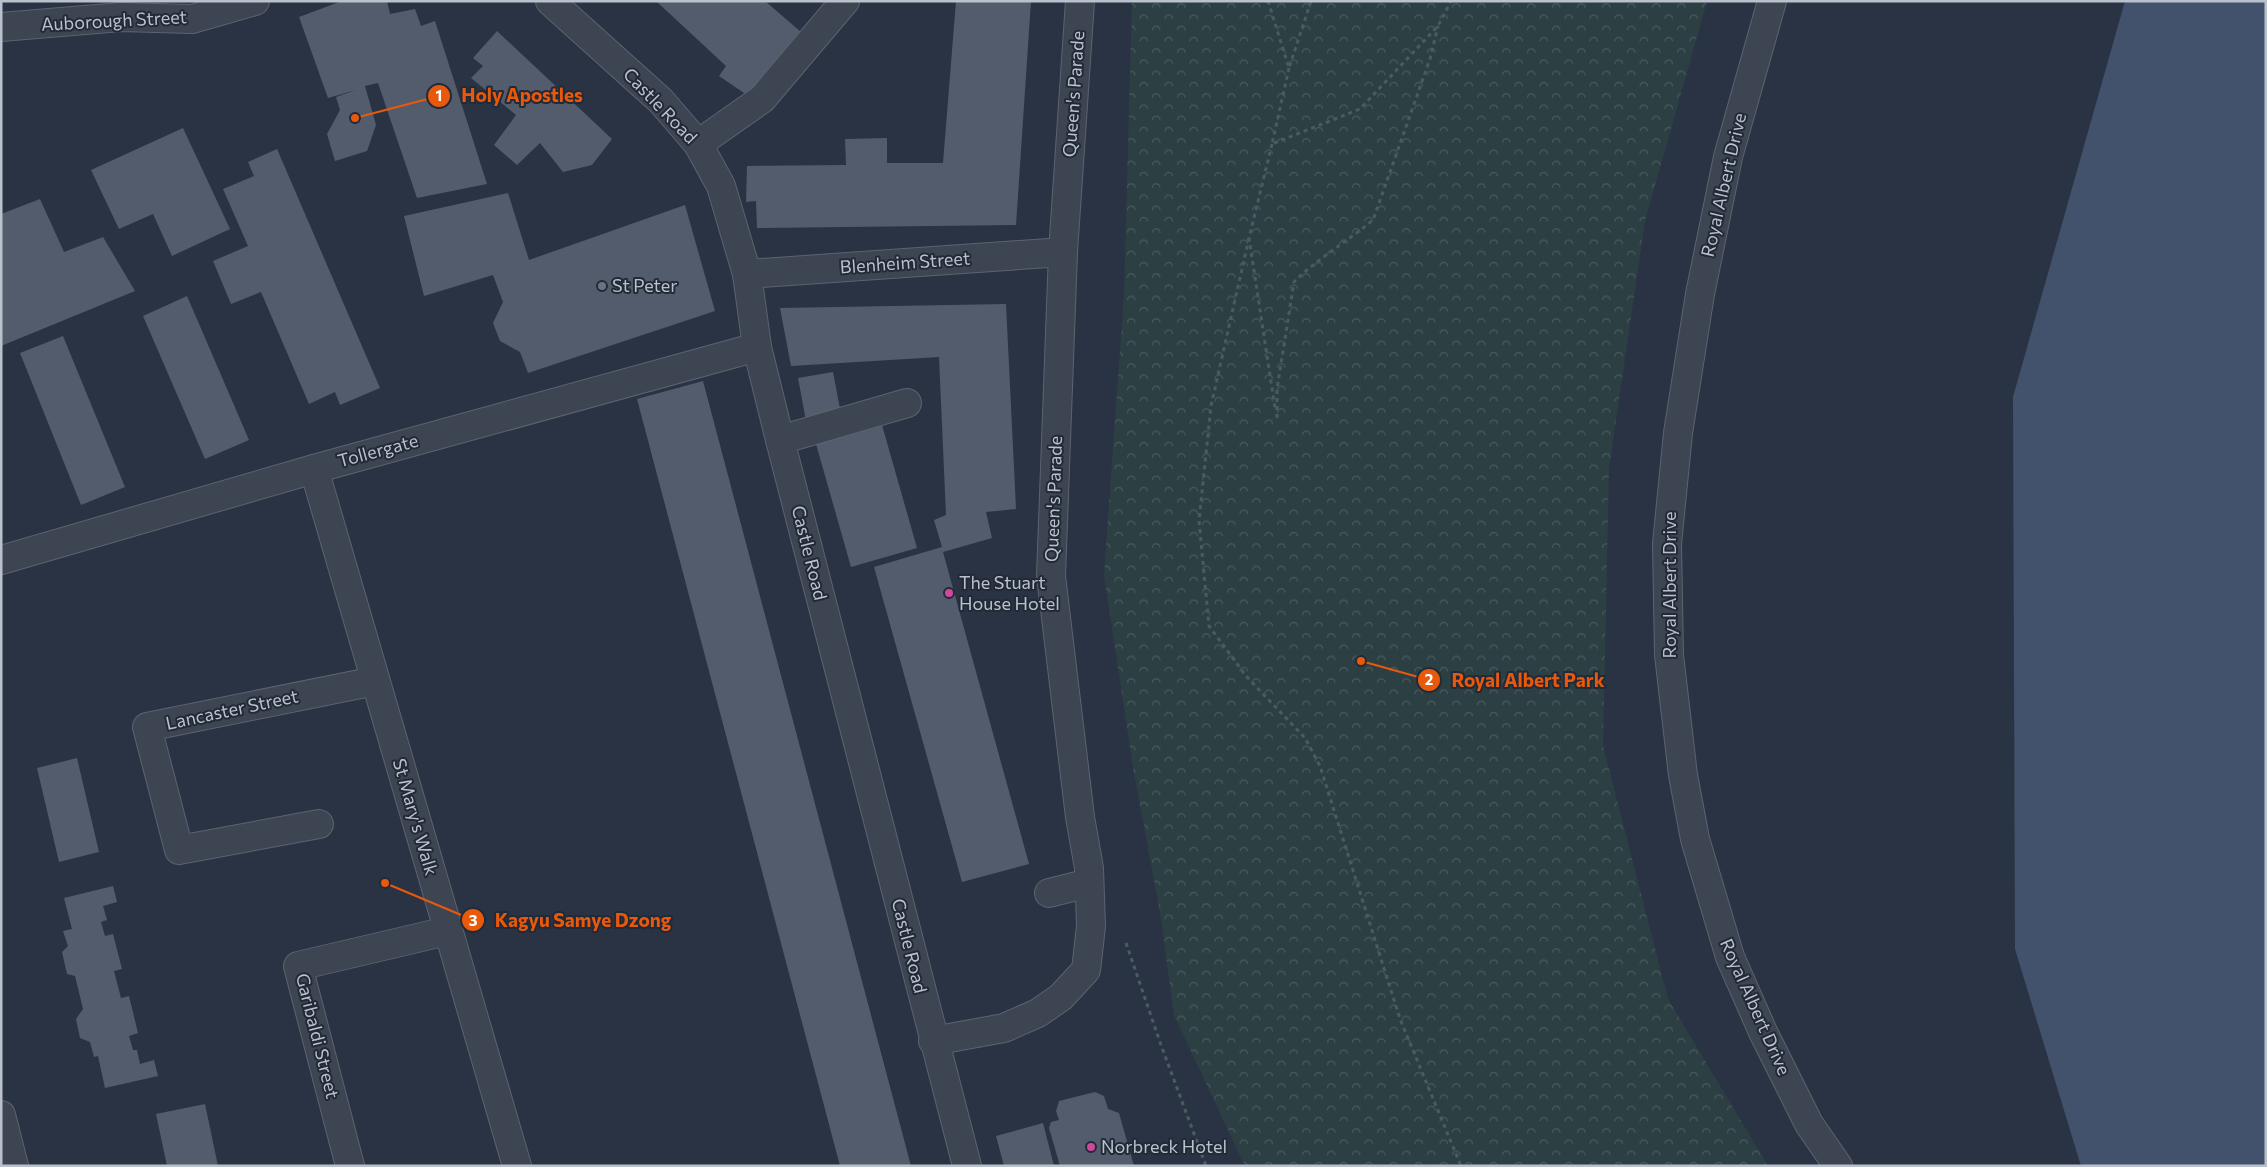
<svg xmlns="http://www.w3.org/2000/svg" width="2267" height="1167" viewBox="0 0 2267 1167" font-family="Commissioner,sans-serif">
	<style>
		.park { fill: url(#park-crowns) }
		.water { fill: #42526c }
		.building { fill: #535c6d }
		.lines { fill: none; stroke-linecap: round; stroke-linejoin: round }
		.minor-casing { stroke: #5c6370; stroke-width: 30 }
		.path { stroke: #4a5c60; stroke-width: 3; stroke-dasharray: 4 4; stroke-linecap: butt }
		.minor { stroke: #3e4552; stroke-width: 28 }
		.worship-dot { fill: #6b7280; stroke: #222a38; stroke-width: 2 }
		.hotel-dot { fill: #d1479c; stroke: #222a38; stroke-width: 2 }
		.labels { text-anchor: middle; stroke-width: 4; stroke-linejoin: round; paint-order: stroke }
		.street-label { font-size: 18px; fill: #bbc1cc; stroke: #222a38 }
		.poi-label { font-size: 18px; fill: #bbc1cc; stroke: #222a38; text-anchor: start }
		.leader { fill: none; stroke: #e8590c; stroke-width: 2 }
		.callout-dot { fill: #e8590c; stroke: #222a38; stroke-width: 2 }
		.mark-label { font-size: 15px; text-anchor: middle; font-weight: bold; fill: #fff }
		.callout-label { font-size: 19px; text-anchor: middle; font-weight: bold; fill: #e8590c; stroke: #222a38; stroke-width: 4; stroke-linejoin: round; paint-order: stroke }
	</style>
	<defs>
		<pattern id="park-crowns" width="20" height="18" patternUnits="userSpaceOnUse" patternTransform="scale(1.25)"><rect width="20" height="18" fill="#2c4044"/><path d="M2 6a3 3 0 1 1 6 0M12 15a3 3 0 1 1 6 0" fill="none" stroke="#495a5e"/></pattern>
	</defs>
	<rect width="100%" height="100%" fill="#2a3343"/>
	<polygon class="park" points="1132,1 1707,1 1645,221 1609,468 1603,746 1668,999 1768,1166 1245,1166 1174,1015 1160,912 1134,773 1104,575 1124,296"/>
	<polygon class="water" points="2125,1 2266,1 2266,1166 2081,1166 2015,949 2013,397"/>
	<g class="building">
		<polygon points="342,1 387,1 390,14 415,9 421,26 435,21 487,184 417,198 378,83 365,86 376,125 367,151 335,161 327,134 340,110 336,97 356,90 328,98 299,17"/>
		<polygon points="656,1 765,1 801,32 747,95 719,76 726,66"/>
		<polygon points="956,1 1031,1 1016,225 757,228 756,201 746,202 747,166 846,165 845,139 887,138 887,163 943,163"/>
		<polygon points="497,31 612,139 592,165 563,172 540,143 517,165 494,145 516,115 471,78 483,66 473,58"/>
		<polygon points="183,128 230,229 172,256 153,214 119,229 91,170"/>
		<polygon points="277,149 380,388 340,405 335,392 309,404 261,292 231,304 213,261 248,246 223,189 254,176 248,162"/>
		<polygon points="508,193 529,260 685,205 715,311 528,373 520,352 500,341 493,323 503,302 493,275 424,296 404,216"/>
		<polygon points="40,199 64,252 103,237 135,291 1,346 1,214"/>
		<polygon points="187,296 249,440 205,459 143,316"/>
		<polygon points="1006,304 1016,509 986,512 992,538 943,552 1029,864 962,882 874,567 942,547 934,520 946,515 939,357 791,366 780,308"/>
		<polygon points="63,336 125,487 81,505 20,353"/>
		<polygon points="833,372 841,414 806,421 798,378"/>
		<polygon points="703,381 911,1166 840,1166 637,399"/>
		<polygon points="880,418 917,548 851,567 814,437"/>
		<polygon points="77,758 99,852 59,862 37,768"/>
		<polygon points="113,886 117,902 103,906 107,920 101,922 105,936 113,934 122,969 114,971 121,998 129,996 138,1033 129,1036 133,1050 137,1050 140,1064 154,1060 158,1076 105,1088 98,1056 94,1057 90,1042 80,1038 76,1019 83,1009 75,976 67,974 62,952 68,946 63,931 72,929 64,898"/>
		<polygon points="1095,1092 1104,1096 1108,1109 1119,1113 1134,1166 1060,1166 1049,1128 1051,1122 1059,1120 1056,1111 1059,1101"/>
		<polygon points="205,1104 218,1166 167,1166 156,1114"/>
		<polygon points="1043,1123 1054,1166 1004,1166 996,1136"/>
	</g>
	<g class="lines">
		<defs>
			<g id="minor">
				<polyline points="550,1 661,101 698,144 721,186 747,274 757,347 780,440 967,1166"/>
				<polyline points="1772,1 1728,157 1700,294 1678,433 1667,544 1669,655 1683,775 1695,839 1730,957 1763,1032 1809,1124 1838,1166"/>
				<polyline points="1,27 121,17 192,19 255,1"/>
				<polyline points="698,144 762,99 845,1"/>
				<polyline points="747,274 1063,252"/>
				<polyline points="780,440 907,403"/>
				<polyline points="314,469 517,1166"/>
				<polyline points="1,560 314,469 757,347"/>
				<polyline points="319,824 179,850 147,727 375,681"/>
				<polyline points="1049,893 1089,883"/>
				<polyline points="933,1041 1004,1028 1038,1013 1061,997 1086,970 1091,926 1089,868 1080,817 1051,576 1063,252 1080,1"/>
				<polyline points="1,1115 14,1166"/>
				<polyline points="350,1166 298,966 447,931"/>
			</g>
		</defs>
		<use href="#minor" class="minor-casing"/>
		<g class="path">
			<polyline points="1268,1 1289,68 1311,1"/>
			<polyline points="1289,68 1272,144 1360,109 1438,26 1451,1"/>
			<polyline points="1272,144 1249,238 1275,408"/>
			<polyline points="1249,238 1211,406 1199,521 1209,626 1246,676 1305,738 1320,766 1400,1019 1461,1166"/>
			<path d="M1277,418V389L1294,282C1318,258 1348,241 1373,220L1430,59L1438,26"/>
			<polyline points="1126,943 1161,1045 1206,1166"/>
		</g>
		<use href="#minor" class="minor"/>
	</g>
	<circle class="worship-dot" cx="602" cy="286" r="5"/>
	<g class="hotel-dot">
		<circle cx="949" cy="593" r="5"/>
		<circle cx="1091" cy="1147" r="5"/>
	</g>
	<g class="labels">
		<g class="street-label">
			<text transform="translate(114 21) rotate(-3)" y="6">Auborough Street</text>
			<text transform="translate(1074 94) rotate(-86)" y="6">Queen's Parade</text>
			<text transform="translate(660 106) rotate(46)" y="6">Castle Road</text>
			<text transform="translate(1724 185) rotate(-77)" y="6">Royal Albert Drive</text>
			<text transform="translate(905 263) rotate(-4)" y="6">Blenheim Street</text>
			<text transform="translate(378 451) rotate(-15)" y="6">Tollergate</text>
			<text transform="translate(1054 499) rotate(-88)" y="6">Queen's Parade</text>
			<text transform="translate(809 553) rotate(76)" y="6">Castle Road</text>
			<text transform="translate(1670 585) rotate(-90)" y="6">Royal Albert Drive</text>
			<text transform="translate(232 710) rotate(-12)" y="6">Lancaster Street</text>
			<text transform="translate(415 817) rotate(74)" y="6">St Mary's Walk</text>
			<text transform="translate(909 946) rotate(76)" y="6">Castle Road</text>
			<text transform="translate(1755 1007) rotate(66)" y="6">Royal Albert Drive</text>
			<text transform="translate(317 1036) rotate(76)" y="6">Garibaldi Street</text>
		</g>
		<g class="poi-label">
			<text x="612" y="292">St Peter</text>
			<text x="959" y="589">The Stuart<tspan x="959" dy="21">House Hotel</tspan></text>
			<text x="1101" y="1153">Norbreck Hotel</text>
		</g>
	</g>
	<path class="leader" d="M355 118L439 96M1361 661L1429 680M385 883L473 920"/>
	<g class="callout-dot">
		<circle cx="355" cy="118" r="5"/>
		<circle cx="1361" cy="661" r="5"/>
		<circle cx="385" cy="883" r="5"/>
		<circle cx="439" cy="96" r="12"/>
		<circle cx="1429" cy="680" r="12"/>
		<circle cx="473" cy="920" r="12"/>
	</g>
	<g class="mark-label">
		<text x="439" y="101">1</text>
		<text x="1429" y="685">2</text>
		<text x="473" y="926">3</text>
	</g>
	<g class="callout-label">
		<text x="522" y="102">Holy Apostles</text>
		<text x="1528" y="687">Royal Albert Park</text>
		<text x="583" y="927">Kagyu Samye Dzong</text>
	</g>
	<rect width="2267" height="1167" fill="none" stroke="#bbc1cc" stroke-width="5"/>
</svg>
